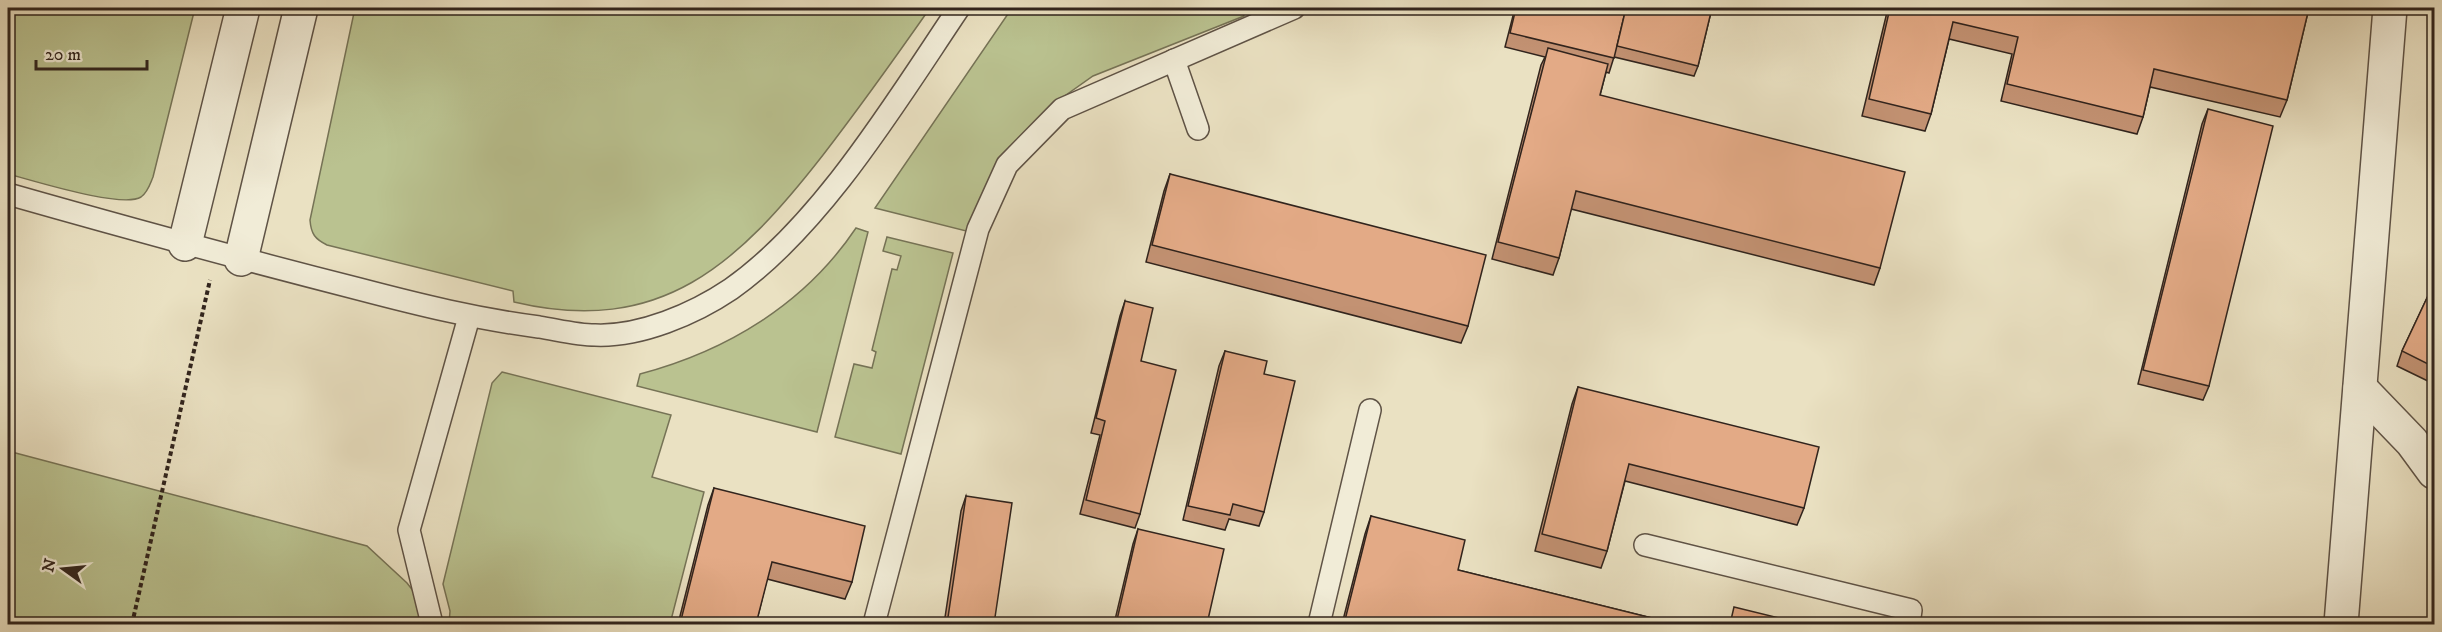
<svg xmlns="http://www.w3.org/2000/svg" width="2442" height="632" viewBox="0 0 2442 632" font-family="'IM FELL DW Pica',serif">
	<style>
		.green { fill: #bac290; stroke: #767356; stroke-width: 1.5 }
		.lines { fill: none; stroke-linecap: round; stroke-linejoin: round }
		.lane-casing { stroke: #5f5346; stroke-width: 24 }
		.street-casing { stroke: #5f5346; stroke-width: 36 }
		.path { stroke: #31241d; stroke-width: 4; stroke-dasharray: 4.5 3; stroke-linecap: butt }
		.lane { stroke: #f1ecd7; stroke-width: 21 }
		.street { stroke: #f1ecd7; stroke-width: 33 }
		.wall { fill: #c39273; stroke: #31241d; stroke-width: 1.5 }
		.building { fill: #e3aa86; stroke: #31241d; stroke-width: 1.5 }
	</style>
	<rect width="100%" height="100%" fill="#eae1c2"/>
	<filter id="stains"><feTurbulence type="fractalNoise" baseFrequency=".00333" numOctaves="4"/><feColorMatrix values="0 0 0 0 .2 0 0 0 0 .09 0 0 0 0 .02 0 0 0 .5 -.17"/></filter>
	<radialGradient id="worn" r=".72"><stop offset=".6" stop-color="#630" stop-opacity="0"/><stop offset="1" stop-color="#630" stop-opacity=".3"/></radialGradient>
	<g class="green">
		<path d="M8,8H195L153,177C150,184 148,192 141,197C122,209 32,180 8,174Z"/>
		<path d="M355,8H930C895,58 860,107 823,155C738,264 661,337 514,302L513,291L327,245C315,239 311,234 310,220Z"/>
		<polygon points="1012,8 1240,8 1244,16 1093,76 1059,100 970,232 875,208"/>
		<path d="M856,228L868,232L817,432L637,386L640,374C727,351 805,304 856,228Z"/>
		<polygon points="887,237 953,253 901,454 835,437 854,364 872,368 876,352 872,350 892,269 897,270 901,256 883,251"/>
		<polygon points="502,372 671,415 652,477 704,492 670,624 449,624 450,611 443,584 492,383"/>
		<polygon points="8,451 367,546 407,583 439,624 8,624"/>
	</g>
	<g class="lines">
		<defs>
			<g id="lane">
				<polyline points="1174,60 1198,129"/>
				<path d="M8,194C124,227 241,259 359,289C420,305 477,319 539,327C558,330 577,335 595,335C640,337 694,314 731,289C822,225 897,100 959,8"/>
				<polyline points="1645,545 1911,610 1909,624"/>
				<polyline points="432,624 409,530 469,317"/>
				<polyline points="874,624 978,229 1007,165 1062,109 1294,8"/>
				<polyline points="1319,624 1370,410"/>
			</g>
			<g id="street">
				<polyline points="185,244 243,8"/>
				<polyline points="241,259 301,8"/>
				<polyline points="2360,388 2412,442 2434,472"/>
				<polyline points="2341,624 2390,8"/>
			</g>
		</defs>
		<use href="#lane" class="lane-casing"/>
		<use href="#street" class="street-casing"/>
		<polyline class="path" points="132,624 210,280"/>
		<use href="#lane" class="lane"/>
		<use href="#street" class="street"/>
	</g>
	<g class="wall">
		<polygon points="1515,8 1712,8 1698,66 1694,76 1614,57 1609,73 1606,72 1600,95 1880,268 1874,285 1571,209 1559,258 1553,275 1492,259 1541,65 1545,57 1505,47"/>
		<polygon points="1888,8 2309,8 2287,100 2280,117 2150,87 2143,117 2137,134 2001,101 2012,54 1949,39 1931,114 1925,131 1862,116"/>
		<polygon points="2208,109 2209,386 2203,400 2138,384 2202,124"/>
		<polygon points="1170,174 1468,326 1461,343 1146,262 1164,191"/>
		<polygon points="2434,283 2434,384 2397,366 2402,351"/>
		<polygon points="1125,301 1141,361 1140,514 1135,528 1080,514 1100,435 1091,433 1120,316"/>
		<polygon points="1225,351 1264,374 1264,512 1259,526 1229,519 1225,530 1183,520 1219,366"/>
		<polygon points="1578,387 1804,508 1797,525 1625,481 1607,551 1601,568 1535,551 1572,404"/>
		<polygon points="714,488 852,582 845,599 767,579 756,624 678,624 708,505"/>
		<polygon points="966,496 994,624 944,624 961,511"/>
		<polygon points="1371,516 1458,570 1676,624 1342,624 1365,534"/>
		<polygon points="1138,529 1207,624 1114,624 1133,544"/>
	</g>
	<g class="building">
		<polygon points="1516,8 1626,8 1614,58 1510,33"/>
		<polygon points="1626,8 1712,8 1698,66 1617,46"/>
		<polygon points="1890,8 2309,8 2287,100 2154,69 2143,117 2007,84 2018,37 1953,22 1931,114 1869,99"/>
		<polygon points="1548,48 1608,64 1600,95 1905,172 1880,268 1576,191 1559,258 1498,242"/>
		<polygon points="2208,109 2273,126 2209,386 2143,370"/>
		<polygon points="1170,174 1486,255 1468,326 1152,245"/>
		<polygon points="2434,283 2434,367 2402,351"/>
		<polygon points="1125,301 1153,308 1141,361 1176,370 1140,514 1086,500 1105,421 1096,418"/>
		<polygon points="1225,351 1267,361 1264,374 1295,381 1264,512 1233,504 1230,515 1188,506"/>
		<polygon points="1578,387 1819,447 1804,508 1629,464 1607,551 1542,534"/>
		<polygon points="714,488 865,526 852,582 772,562 756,624 680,624"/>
		<polygon points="966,496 1012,503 994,624 947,624"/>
		<polygon points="1371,516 1465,540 1458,570 1676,624 1344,624"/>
		<polygon points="1138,529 1224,549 1207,624 1116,624"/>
		<polygon points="1734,607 1804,624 1730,624"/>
	</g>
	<rect width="2442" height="632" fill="none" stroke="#eae1c2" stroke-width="30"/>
	<rect x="9" y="9" width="2424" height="614" fill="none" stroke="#31241d" stroke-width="3"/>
	<rect x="15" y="15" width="2412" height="602" fill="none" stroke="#31241d" stroke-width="1.5"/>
	<g transform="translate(63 569) rotate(285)" stroke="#f1ecd7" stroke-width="4.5" paint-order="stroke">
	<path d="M0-4.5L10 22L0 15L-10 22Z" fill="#31241d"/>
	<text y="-9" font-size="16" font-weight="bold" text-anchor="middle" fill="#31241d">N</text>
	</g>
	<path d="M36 60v9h111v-9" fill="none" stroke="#31241d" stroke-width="3"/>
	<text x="45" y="60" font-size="18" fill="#31241d" stroke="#f1ecd7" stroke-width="4.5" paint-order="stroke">20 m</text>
	<rect width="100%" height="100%" filter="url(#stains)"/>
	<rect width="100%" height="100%" fill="url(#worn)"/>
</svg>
